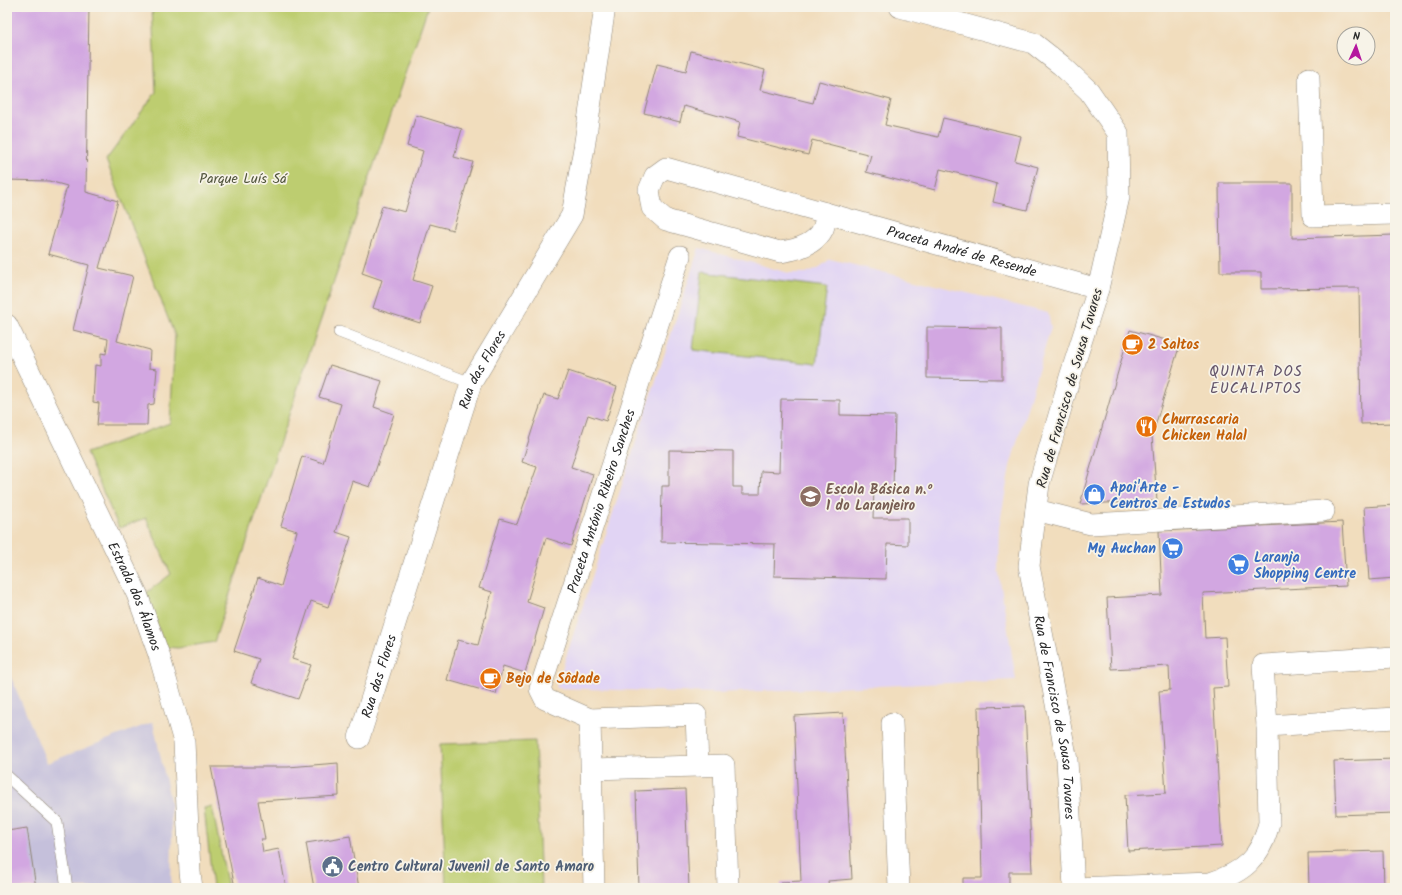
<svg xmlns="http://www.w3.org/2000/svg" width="1402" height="895" viewBox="0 0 1402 895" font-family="Kalam,sans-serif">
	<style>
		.built { fill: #e1d4f4 }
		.industrial { fill: #c5c0db }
		.green { fill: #bdcd6f; stroke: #747c4d }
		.building { fill: #d2a7e1 }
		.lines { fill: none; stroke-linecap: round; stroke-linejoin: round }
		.service-casing { stroke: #8e8474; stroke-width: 12 }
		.minor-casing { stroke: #8e8474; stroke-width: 22 }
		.service { stroke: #fff; stroke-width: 11 }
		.minor { stroke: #fff; stroke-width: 21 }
		.labels { text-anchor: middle; stroke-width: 3.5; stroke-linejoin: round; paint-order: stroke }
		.park-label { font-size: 14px; fill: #50543c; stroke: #f7f3e8 }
		.street-label { font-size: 14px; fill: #2b2b2b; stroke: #f7f3e8 }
		.food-label { font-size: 14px; font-weight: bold; fill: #c56008; stroke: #f7f3e8; text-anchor: start }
		.shop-label { font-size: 14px; font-weight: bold; fill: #366cbe; stroke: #f7f3e8; text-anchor: start }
		.education-label { font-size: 14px; font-weight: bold; fill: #785e54; stroke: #f7f3e8; text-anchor: start }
		.service-label { font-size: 14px; font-weight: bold; fill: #4e5e75; stroke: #f7f3e8; text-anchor: start }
		.neighbourhood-label { font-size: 15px; letter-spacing: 1px; fill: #65566b; stroke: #f7f3e8 }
	</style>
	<rect width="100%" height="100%" fill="#f7f3e8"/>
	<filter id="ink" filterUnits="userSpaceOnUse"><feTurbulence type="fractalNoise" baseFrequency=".025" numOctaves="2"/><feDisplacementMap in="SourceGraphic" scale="8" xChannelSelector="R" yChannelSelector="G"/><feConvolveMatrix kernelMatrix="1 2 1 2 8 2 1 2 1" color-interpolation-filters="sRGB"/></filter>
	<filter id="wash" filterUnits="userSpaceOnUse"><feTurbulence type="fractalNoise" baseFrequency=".012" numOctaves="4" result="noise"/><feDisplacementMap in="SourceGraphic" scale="16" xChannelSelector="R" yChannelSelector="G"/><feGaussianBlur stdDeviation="0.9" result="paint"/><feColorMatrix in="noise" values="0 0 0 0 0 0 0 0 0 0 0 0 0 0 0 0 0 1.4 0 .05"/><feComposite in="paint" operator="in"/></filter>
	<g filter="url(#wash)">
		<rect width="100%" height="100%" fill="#f1ddbd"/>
		<polygon class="built" points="699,248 789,273 806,273 820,267 830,259 1048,313 1051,327 1010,466 999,528 998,568 1016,680 715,693 556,688"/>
		<polygon class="industrial" points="7,668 47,763 153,722 170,800 172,835 171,888 7,888"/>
		<g class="green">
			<polygon points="152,7 428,7 304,369 214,642 178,648 165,647 146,593 171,574 146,518 119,528 86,453 170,423 175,336 106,160 156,92"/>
			<polygon points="702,272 827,287 817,364 693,350"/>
			<polygon points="535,741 541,888 446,888 440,744"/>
			<polygon points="212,806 228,888 213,888 204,808"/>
		</g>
		<g id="blocks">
			<g class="building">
				<polygon points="7,7 89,7 86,192 118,201 99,268 133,276 117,341 150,350 149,368 157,369 154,404 148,405 147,425 97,425 99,403 93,402 95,365 101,366 101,353 106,354 108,339 73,330 89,265 48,254 67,186 49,181 7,180"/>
				<polygon points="691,51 765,70 760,90 813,103 819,81 891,100 885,125 938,137 943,118 1021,136 1015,161 1038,167 1027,210 993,202 997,184 969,176 940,169 935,190 866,172 871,155 812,140 808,155 737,137 740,122 684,106 680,122 644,113 657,64 686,71"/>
				<polygon points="416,115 462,129 454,157 473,162 453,230 430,224 413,280 432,286 420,323 373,308 382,280 362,273 382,206 405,212 423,151 407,146"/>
				<polygon points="1219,183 1292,183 1292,238 1395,235 1395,423 1361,424 1359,288 1261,289 1261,272 1220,272"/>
				<polygon points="927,327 1002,328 1002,379 927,378"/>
				<polygon points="1130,330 1180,344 1152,436 1157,501 1080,504"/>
				<polygon points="330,365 382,381 374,407 394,414 370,487 352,481 336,532 351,537 328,607 311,601 292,659 311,665 298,699 251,683 259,659 234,651 258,578 281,586 297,531 281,526 302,456 323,463 341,404 319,397"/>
				<polygon points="568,371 617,387 606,421 588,415 571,467 593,474 571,546 546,538 527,602 544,608 525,673 503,666 496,694 447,680 458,640 478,645 492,592 479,588 500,519 517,524 537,467 522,462 533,427 544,395 558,399"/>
				<polygon points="781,399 840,400 840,415 895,416 893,487 874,486 873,518 908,518 908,545 887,544 886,579 774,576 775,544 661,542 662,486 669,486 669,450 733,451 733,487 742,487 742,494 760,494 761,471 779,472"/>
				<polygon points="1395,505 1395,578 1369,580 1364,507"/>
				<polygon points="1342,522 1346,586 1203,593 1205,638 1225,637 1228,687 1213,688 1222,846 1128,851 1125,795 1166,793 1159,691 1170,690 1169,666 1111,669 1107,598 1162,595 1159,531"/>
				<polygon points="1025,706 1032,872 1009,872 1009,888 963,888 963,878 982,878 978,707"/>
				<polygon points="843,713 852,879 828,881 829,888 781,888 781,882 801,881 794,716"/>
				<polygon points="1395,759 1395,813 1336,815 1334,761"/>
				<polygon points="338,763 339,796 258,801 265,839 261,839 263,852 279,849 286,888 235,888 211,767 288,767"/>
				<polygon points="685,789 689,888 639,888 636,791"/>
				<polygon points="27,828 36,888 7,888 7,831"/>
				<polygon points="350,836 359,888 314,888 306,843"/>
				<polygon points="1383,851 1384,888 1309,888 1308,853"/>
			</g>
		</g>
	</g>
	<g filter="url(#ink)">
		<use href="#blocks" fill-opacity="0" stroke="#8e8474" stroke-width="1"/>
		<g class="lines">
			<defs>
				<g id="service">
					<polyline points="339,332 471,383"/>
					<polyline points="7,776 57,822 67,888"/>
				</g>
				<g id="minor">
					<path id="s1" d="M900,7L1033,43L1061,65L1089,91L1118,133L1119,197L1098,289L1070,377L1039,484L1029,566L1067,760L1074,888"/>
					<polyline points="1309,78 1313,216 1395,214"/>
					<path d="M666,168L826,213C826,218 825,224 823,229C815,245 796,250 780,252L666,220L652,208L649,190L655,176Z"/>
					<path id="s2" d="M826,213L1098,289"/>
					<path id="s3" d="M7,325L137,594L159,655L184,742L190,872L192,888"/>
					<polyline points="1036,510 1091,524 1324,511"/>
					<path id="s4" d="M590,719L545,699L540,689L680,256"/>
					<polyline points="892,723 899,888"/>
					<polyline points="1267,726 1395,718"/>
					<path id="s5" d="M359,738L471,383L572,215L584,148L605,7"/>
					<polyline points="698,766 724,765 728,888"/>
					<polyline points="592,769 698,766 696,715 590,719 594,888"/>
					<path d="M1074,888L1210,883C1243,873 1261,858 1269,823L1267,726L1263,665L1395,657"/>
				</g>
			</defs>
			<use href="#service" class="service-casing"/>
			<use href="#minor" class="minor-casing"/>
			<use href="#service" class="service"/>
			<use href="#minor" class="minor"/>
		</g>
	</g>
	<defs>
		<symbol id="cafe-disc" viewBox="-11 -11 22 22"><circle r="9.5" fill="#e8710a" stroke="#f7f3e8"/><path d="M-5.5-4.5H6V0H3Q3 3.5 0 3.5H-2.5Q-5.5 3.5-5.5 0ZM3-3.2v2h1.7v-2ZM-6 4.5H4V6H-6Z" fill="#fff"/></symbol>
		<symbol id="restaurant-disc" viewBox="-11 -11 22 22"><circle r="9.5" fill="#e8710a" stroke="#f7f3e8"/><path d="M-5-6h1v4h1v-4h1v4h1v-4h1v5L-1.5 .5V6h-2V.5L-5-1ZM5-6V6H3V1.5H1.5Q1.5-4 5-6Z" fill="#fff"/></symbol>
		<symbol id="shop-disc" viewBox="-11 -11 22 22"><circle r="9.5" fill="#3f7fe0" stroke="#f7f3e8"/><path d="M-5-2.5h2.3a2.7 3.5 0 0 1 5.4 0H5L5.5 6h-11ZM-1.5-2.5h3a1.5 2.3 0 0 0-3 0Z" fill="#fff"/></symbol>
		<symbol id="school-disc" viewBox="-11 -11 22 22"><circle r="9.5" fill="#8d6e63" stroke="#f7f3e8"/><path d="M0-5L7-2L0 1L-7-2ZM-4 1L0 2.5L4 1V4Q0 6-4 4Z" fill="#fff"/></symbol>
		<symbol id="supermarket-disc" viewBox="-11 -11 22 22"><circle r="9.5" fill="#3f7fe0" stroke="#f7f3e8"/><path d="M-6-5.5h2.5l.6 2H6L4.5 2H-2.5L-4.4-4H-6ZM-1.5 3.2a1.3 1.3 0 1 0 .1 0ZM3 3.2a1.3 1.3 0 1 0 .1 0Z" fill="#fff"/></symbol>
		<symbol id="civic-disc" viewBox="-11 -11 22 22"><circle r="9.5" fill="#5c6f8a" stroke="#f7f3e8"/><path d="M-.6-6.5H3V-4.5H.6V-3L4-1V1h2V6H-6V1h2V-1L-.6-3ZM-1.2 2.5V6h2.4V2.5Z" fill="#fff"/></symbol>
	</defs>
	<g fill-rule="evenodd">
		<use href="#cafe-disc" x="1120" y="332" width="25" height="25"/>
		<use href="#restaurant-disc" x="1134" y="414" width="25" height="25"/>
		<use href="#shop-disc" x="1082" y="482" width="25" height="25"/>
		<use href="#school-disc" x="798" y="484" width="25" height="25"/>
		<use href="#supermarket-disc" x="1160" y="536" width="25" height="25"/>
		<use href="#supermarket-disc" x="1226" y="552" width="25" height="25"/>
		<use href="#cafe-disc" x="478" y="666" width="25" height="25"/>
		<use href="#civic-disc" x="320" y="854" width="25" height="25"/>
	</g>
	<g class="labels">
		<g class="park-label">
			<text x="243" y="183">Parque Luís Sá</text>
		</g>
		<g class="street-label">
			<text dy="5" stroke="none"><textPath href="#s2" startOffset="141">Praceta André de Resende</textPath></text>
			<text dy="5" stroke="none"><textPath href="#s5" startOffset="389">Rua das Flores</textPath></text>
			<text transform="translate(1069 388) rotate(-74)" y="5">Rua de Francisco de Sousa Tavares</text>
			<text dy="5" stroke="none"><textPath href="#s4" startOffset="258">Praceta António Ribeiro Sanches</textPath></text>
			<text dy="5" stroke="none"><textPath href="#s3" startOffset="300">Estrada dos Álamos</textPath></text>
			<text dy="5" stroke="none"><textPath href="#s5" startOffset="65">Rua das Flores</textPath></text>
			<text dy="5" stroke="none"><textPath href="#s1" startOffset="861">Rua de Francisco de Sousa Tavares</textPath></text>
		</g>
		<g class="food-label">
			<text x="1148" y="349">2 Saltos</text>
			<text x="1162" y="424">Churrascaria<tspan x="1162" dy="16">Chicken Halal</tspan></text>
			<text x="506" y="683">Bejo de Sôdade</text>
		</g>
		<g class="shop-label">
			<text x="1110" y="492">Apoi'Arte -<tspan x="1110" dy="16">Centros de Estudos</tspan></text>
			<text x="1156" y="553" text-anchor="end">My Auchan</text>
			<text x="1254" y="562">Laranja<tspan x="1254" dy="16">Shopping Centre</tspan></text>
		</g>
		<g class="education-label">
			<text x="826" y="494">Escola Básica n.º<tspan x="826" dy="16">1 do Laranjeiro</tspan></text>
		</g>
		<g class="service-label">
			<text x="348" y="871">Centro Cultural Juvenil de Santo Amaro</text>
		</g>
		<g class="neighbourhood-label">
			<text x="1256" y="376">QUINTA DOS<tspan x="1256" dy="17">EUCALIPTOS</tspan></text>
		</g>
	</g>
	<rect width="1402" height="895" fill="none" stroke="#f7f3e8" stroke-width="24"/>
	<g transform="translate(1356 46) rotate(3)"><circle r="19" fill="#f7f3e8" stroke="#a5a39c"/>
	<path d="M0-3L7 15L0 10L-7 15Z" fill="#b5179e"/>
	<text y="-6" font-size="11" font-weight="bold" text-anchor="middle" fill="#2b2b2b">N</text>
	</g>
</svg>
